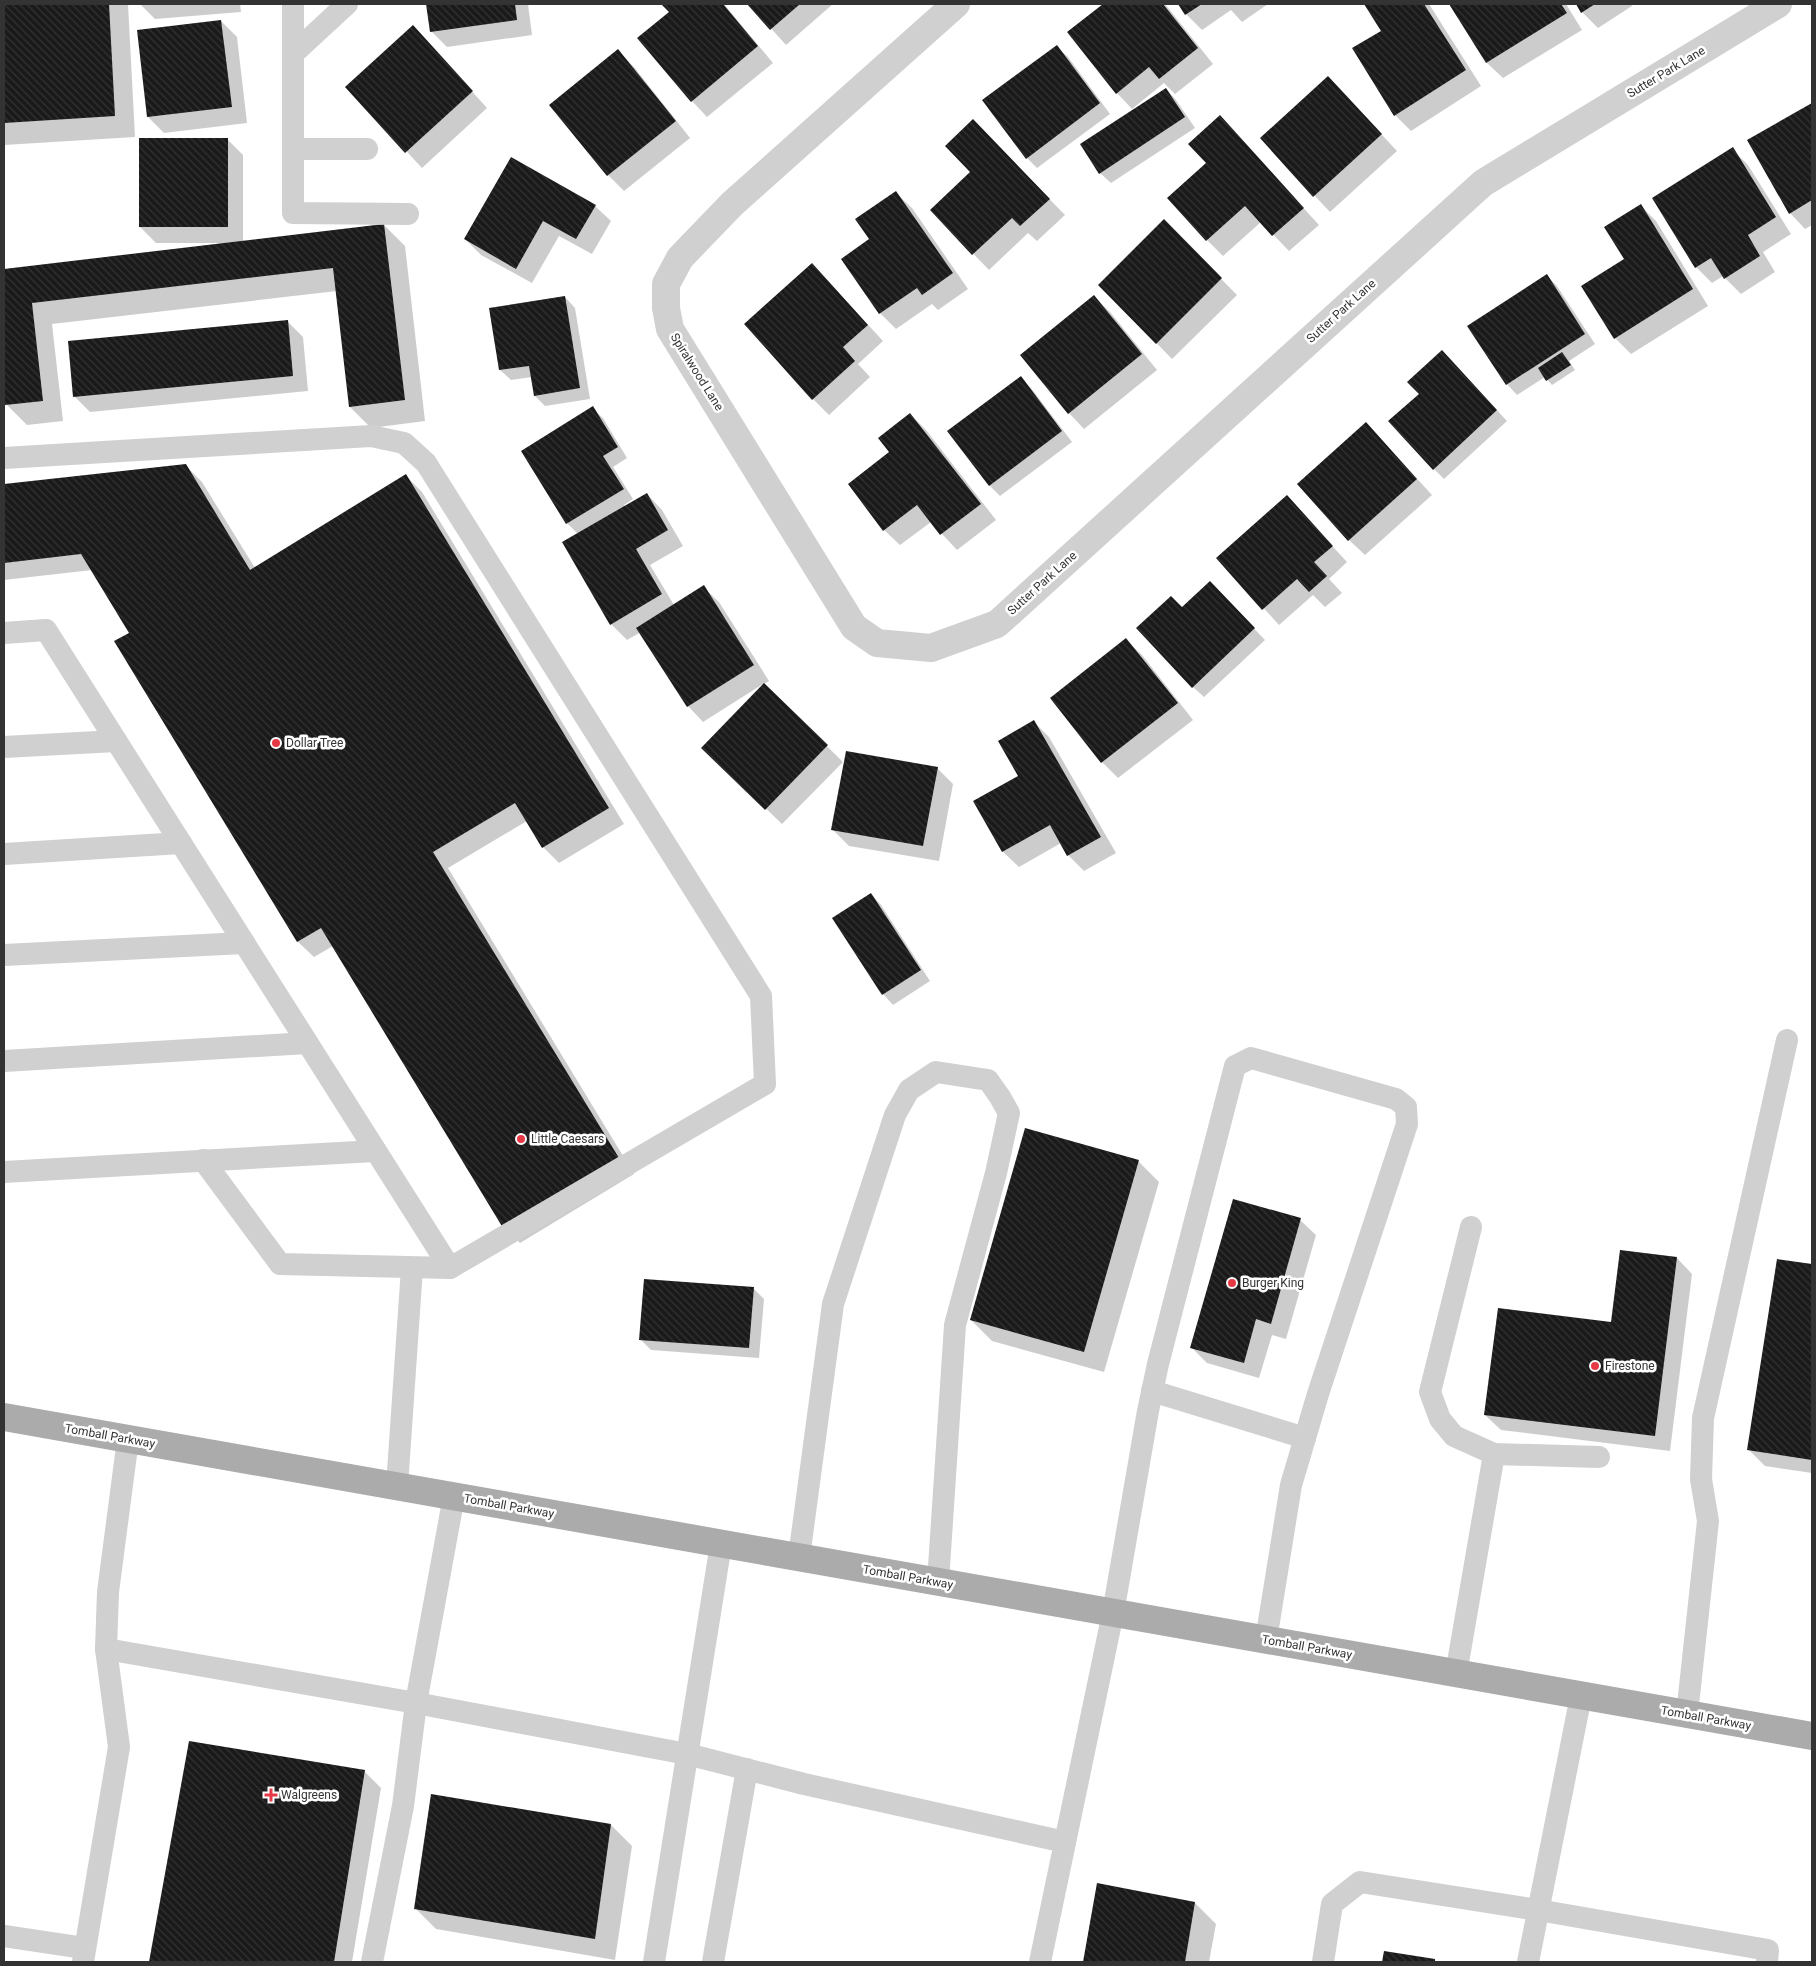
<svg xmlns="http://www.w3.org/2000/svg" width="1816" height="1966" viewBox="0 0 1816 1966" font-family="Roboto,sans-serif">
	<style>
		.shadow { fill: #0003 }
		.building { fill: url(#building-back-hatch) }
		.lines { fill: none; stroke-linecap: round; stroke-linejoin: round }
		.lane { stroke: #d0d0d0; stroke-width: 22 }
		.street { stroke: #d0d0d0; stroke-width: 28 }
		.primary { stroke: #ababab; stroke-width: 28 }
		.poi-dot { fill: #e63946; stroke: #fff; stroke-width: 2 }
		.labels { text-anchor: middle; stroke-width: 5; stroke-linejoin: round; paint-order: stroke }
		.street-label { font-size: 12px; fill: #333; stroke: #fff }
		.poi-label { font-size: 12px; fill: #333; stroke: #fff; text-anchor: start }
	</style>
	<defs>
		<pattern id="building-back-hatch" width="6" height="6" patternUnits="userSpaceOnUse" patternTransform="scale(1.25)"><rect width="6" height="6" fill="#1a1a1a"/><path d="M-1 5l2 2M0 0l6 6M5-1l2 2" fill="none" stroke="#333"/></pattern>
	</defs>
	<rect width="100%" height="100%" fill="#fff"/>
	<g class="shadow">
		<polygon points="4,4 128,4 135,137 4,145"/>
		<polygon points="140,4 240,4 241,12 155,19"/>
		<polygon points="427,4 528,4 532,35 447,47 431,31"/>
		<polygon points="663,4 724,4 773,63 707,117 692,101 670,12"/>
		<polygon points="749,4 833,4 786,45"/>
		<polygon points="1105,4 1165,4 1213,64 1175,94 1164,83 1132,109 1117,93 1069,32"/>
		<polygon points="1179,4 1268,4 1242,22 1231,10 1202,30 1186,14"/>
		<polygon points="1365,4 1429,4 1481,86 1411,131 1395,115 1382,31"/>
		<polygon points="1450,4 1566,4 1582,30 1503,78 1487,63"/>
		<polygon points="1577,4 1631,4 1632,6 1598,28 1582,12"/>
		<polygon points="221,21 237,37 247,123 164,133 148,117 138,31"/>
		<polygon points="428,43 487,108 422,168 347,87"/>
		<polygon points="1057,47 1068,57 1110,114 1037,168 1027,158"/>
		<polygon points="618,51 634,67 690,138 624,191 608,175 551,105"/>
		<polygon points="1328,77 1397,151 1330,212 1261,139"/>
		<polygon points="1166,89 1176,100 1195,128 1111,183 1100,173"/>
		<polygon points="1812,104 1812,225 1805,229 1790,213 1748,140"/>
		<polygon points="1220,117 1319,225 1289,251 1261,222 1223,256 1207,240 1208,163"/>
		<polygon points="988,136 1065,215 1037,241 1028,233 989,270 931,210 971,172"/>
		<polygon points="227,139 243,155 243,242 384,225 405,246 425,421 371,428 350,407 337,291 52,324 63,421 27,425 6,404 4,384 4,270 219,244 219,243 156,243 140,227"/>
		<polygon points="1732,149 1748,165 1791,234 1763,252 1775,272 1741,294 1723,276 1712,283 1696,267"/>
		<polygon points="896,193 912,208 968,289 938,310 932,304 896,329 880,313 843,259 871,239"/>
		<polygon points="595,206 611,221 592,254 559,236 532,283 481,255 465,239"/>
		<polygon points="1641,206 1656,221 1708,306 1631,354 1615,338 1626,259"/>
		<polygon points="1164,221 1237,295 1172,359 1100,285"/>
		<polygon points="812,264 883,341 858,364 870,377 829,415 813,399"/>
		<polygon points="1547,276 1557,286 1595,344 1569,361 1575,370 1552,385 1545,377 1517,395 1507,384"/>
		<polygon points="565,297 575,308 590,399 545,406 535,396 532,377 511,380 500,370"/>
		<polygon points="1094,297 1110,312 1157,370 1084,429 1069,413"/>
		<polygon points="287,321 303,337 308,391 90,412 74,396"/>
		<polygon points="1452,362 1507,421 1444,479 1434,469 1420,394"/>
		<polygon points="1021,378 1031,388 1072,442 1000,496 990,486 949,431"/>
		<polygon points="592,408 603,418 627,458 613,467 633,499 624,505 626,507 647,494 662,510 683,546 650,565 674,605 703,587 719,602 769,681 764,684 843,762 782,824 719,763 763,684 703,722 688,706 641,632 627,640 611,624 578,534 567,523"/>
		<polygon points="910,414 926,430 996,520 957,550 931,522 900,545 884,530 891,452"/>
		<polygon points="1366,423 1432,495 1365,555 1349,540"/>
		<polygon points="186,466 202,482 255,568 406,476 422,492 624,824 559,863 543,847 527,821 448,868 634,1174 520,1243 504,1227 333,946 314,957 298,942 116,642 131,633 92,570 4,580 4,485"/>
		<polygon points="1287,497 1347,562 1329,579 1342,593 1325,607 1313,595 1279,625 1218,558"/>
		<polygon points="1220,593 1265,640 1204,697 1193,687 1182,609"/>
		<polygon points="1126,640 1142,655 1193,720 1118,778 1102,762 1051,699"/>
		<polygon points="1034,722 1049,737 1116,853 1084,871 1068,855 1061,843 1019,867 1003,852 974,802 1020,776"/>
		<polygon points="937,768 953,784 939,861 849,846 833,830"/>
		<polygon points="871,894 881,905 930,981 893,1005 883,994"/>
		<polygon points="1138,1161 1159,1182 1104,1372 992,1341 971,1320"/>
		<polygon points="1300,1220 1316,1235 1286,1339 1272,1335 1259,1378 1207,1363 1191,1347"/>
		<polygon points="1677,1258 1692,1274 1670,1451 1501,1430 1485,1415 1612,1323"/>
		<polygon points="1778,1260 1812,1266 1812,1473 1765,1466 1749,1450"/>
		<polygon points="754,1289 764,1299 759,1358 651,1350 640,1339"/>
		<polygon points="190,1743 365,1772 381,1788 352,1962 151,1962"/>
		<polygon points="432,1795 611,1825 632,1846 615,1960 436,1929 415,1908"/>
		<polygon points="1098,1884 1195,1903 1216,1924 1209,1962 1085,1962"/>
		<polygon points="1385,1952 1435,1960 1436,1962 1383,1962"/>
	</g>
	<g class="building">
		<polygon points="4,4 109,4 115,116 4,123"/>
		<polygon points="426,4 515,4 517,20 430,32"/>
		<polygon points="661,4 723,4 758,46 691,102 637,38 669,12"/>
		<polygon points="747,4 800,4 770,30"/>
		<polygon points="1103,4 1163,4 1198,48 1159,79 1149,67 1116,94 1067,32"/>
		<polygon points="1178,4 1202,4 1185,15"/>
		<polygon points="1364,4 1424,4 1466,70 1394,116 1352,48 1381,31"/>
		<polygon points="1449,4 1561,4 1567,13 1486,63"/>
		<polygon points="1576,4 1595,4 1581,13"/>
		<polygon points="221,20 232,107 147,117 137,30"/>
		<polygon points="413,25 473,91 405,153 345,87"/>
		<polygon points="1057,45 1100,103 1026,159 982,100"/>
		<polygon points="618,49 676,121 607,176 549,105"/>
		<polygon points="1328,76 1382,134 1313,197 1260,138"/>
		<polygon points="1166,88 1185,117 1099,174 1080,144"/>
		<polygon points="1812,103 1812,200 1789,214 1747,140"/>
		<polygon points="1220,115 1304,208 1272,236 1245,206 1206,241 1167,198 1206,163 1188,144"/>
		<polygon points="973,119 1050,199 1020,226 1012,218 972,255 930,210 970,172 945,146"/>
		<rect x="139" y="138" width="89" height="89"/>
		<polygon points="1733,147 1776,217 1748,235 1760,256 1724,279 1711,258 1695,268 1652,198"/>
		<polygon points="511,157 596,205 576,239 543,221 516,269 464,239"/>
		<polygon points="896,191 953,273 922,295 917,288 879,314 841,259 869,239 855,219"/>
		<polygon points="1641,204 1693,289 1614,339 1581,286 1624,259 1604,227"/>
		<polygon points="1164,219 1222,278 1156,344 1098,285"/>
		<polygon points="384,224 405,400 349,407 333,268 32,303 43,401 5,405 4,269"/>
		<polygon points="812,263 868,325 843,347 855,361 812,400 744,324"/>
		<polygon points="1547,274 1585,334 1506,385 1467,326"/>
		<polygon points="1094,295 1142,354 1068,414 1020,355"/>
		<polygon points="565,296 580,388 534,396 529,366 499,370 489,308"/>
		<polygon points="288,320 293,376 73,397 68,341"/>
		<polygon points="1442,350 1497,410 1433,470 1388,421 1419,394 1407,382"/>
		<polygon points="1562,352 1571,365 1546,381 1538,368"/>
		<polygon points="1021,376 1062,431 989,486 947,431"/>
		<polygon points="593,406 618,447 603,456 624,489 566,524 521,451"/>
		<polygon points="910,413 981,504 940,535 917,505 883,531 848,484 889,452 878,438"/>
		<polygon points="1366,422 1417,479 1348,541 1297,484"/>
		<polygon points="186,464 250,570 406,474 609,808 542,848 515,803 433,852 619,1158 503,1228 321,928 297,942 114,641 129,633 81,554 4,563 4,484"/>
		<polygon points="647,493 668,530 636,549 662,594 610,625 562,542"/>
		<polygon points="1287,495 1333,546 1314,562 1327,576 1309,592 1297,579 1262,610 1216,558"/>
		<polygon points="1210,581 1255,628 1192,688 1136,628 1171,596 1182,607"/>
		<polygon points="704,585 754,665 687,707 636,628"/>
		<polygon points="1126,638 1178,703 1101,763 1050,698"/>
		<polygon points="764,683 828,745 765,810 701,748"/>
		<polygon points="1034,720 1101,837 1067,856 1050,825 1002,852 973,801 1018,776 998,741"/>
		<polygon points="846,751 938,767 923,846 831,830"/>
		<polygon points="871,893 921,970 882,995 832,918"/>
		<polygon points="1025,1128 1139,1160 1084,1352 970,1320"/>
		<polygon points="1233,1199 1301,1218 1271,1324 1256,1319 1244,1363 1190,1348"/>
		<polygon points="1620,1250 1677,1257 1655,1436 1484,1415 1498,1308 1611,1322"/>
		<polygon points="1777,1259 1812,1264 1812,1460 1747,1450"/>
		<polygon points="644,1279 754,1287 749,1348 639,1340"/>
		<polygon points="189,1741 365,1770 334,1962 149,1962"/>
		<polygon points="431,1794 611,1824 595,1939 414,1909"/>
		<polygon points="1097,1883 1195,1902 1185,1962 1083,1962"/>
		<polygon points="1384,1951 1435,1959 1435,1962 1382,1962"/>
	</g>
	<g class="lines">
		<g class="lane">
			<polyline points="293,4 293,213 408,214"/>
			<polyline points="294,53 347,4"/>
			<polyline points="293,149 367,149"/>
			<polyline points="4,458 371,436 404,443 426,463 761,996 765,1084 450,1268 280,1264 203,1160"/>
			<polyline points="4,633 46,630 450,1268"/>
			<polyline points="4,747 116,741"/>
			<polyline points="4,854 181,843"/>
			<polyline points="4,955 244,943"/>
			<polyline points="4,1061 307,1043"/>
			<polyline points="4,1172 375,1151"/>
			<polyline points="1471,1227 1430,1392 1440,1419 1454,1436 1494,1454 1599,1457"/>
			<polyline points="1152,1391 1305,1438"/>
			<polyline points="397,1486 412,1268"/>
			<polyline points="799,1557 833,1304 895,1115 909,1090 936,1072 988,1080 1000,1097 1009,1113 996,1173 955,1325 938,1582"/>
			<polyline points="106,1649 416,1703 687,1754 804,1784 1065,1842"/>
			<polyline points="1456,1674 1494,1454"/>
			<polyline points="1687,1714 1708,1521 1701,1479 1703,1418 1787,1040"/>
			<polyline points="4,1936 84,1948"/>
			<polyline points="83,1962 119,1747 106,1649 108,1592 128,1439"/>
			<polyline points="372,1962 403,1806 416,1703 454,1496"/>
			<polyline points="654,1962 721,1544"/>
			<polyline points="713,1962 747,1769"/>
			<polyline points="1040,1962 1113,1613 1148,1411 1158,1364 1235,1066 1251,1058 1396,1099 1406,1107 1407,1124 1318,1394 1291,1485 1266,1640"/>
			<polyline points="1323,1962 1332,1904 1360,1882 1538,1910 1768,1950 1767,1962"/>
			<polyline points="1528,1962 1581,1696"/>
		</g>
		<polyline class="street" points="956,4 732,204 680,258 666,284 666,308 670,329 854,627 877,643 931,648 997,624 1483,183 1778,4"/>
		<polyline class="primary" points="4,1417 1812,1736"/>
	</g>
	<g class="poi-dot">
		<circle cx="276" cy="743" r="5"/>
		<circle cx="521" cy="1139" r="5"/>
		<circle cx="1232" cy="1283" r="5"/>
		<circle cx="1595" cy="1366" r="5"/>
		<path d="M268.5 1787.5h5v5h5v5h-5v5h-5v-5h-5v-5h5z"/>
	</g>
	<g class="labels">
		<g class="street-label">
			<text transform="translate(1666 72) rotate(-31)" y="4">Sutter Park Lane</text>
			<text transform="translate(1341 311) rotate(-42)" y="4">Sutter Park Lane</text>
			<text transform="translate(697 372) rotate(58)" y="4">Spiralwood Lane</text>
			<text transform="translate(1042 583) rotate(-42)" y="4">Sutter Park Lane</text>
			<text transform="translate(110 1436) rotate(10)" y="4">Tomball Parkway</text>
			<text transform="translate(509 1506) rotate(10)" y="4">Tomball Parkway</text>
			<text transform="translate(908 1577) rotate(10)" y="4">Tomball Parkway</text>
			<text transform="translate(1307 1647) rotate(10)" y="4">Tomball Parkway</text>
			<text transform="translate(1706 1718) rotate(10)" y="4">Tomball Parkway</text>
		</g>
		<g class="poi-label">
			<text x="286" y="747">Dollar Tree</text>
			<text x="531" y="1143">Little Caesars</text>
			<text x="1242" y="1287">Burger King</text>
			<text x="1605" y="1370">Firestone</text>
			<text x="281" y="1799">Walgreens</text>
		</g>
	</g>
	<rect width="1816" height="1966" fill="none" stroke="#333333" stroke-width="10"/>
</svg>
